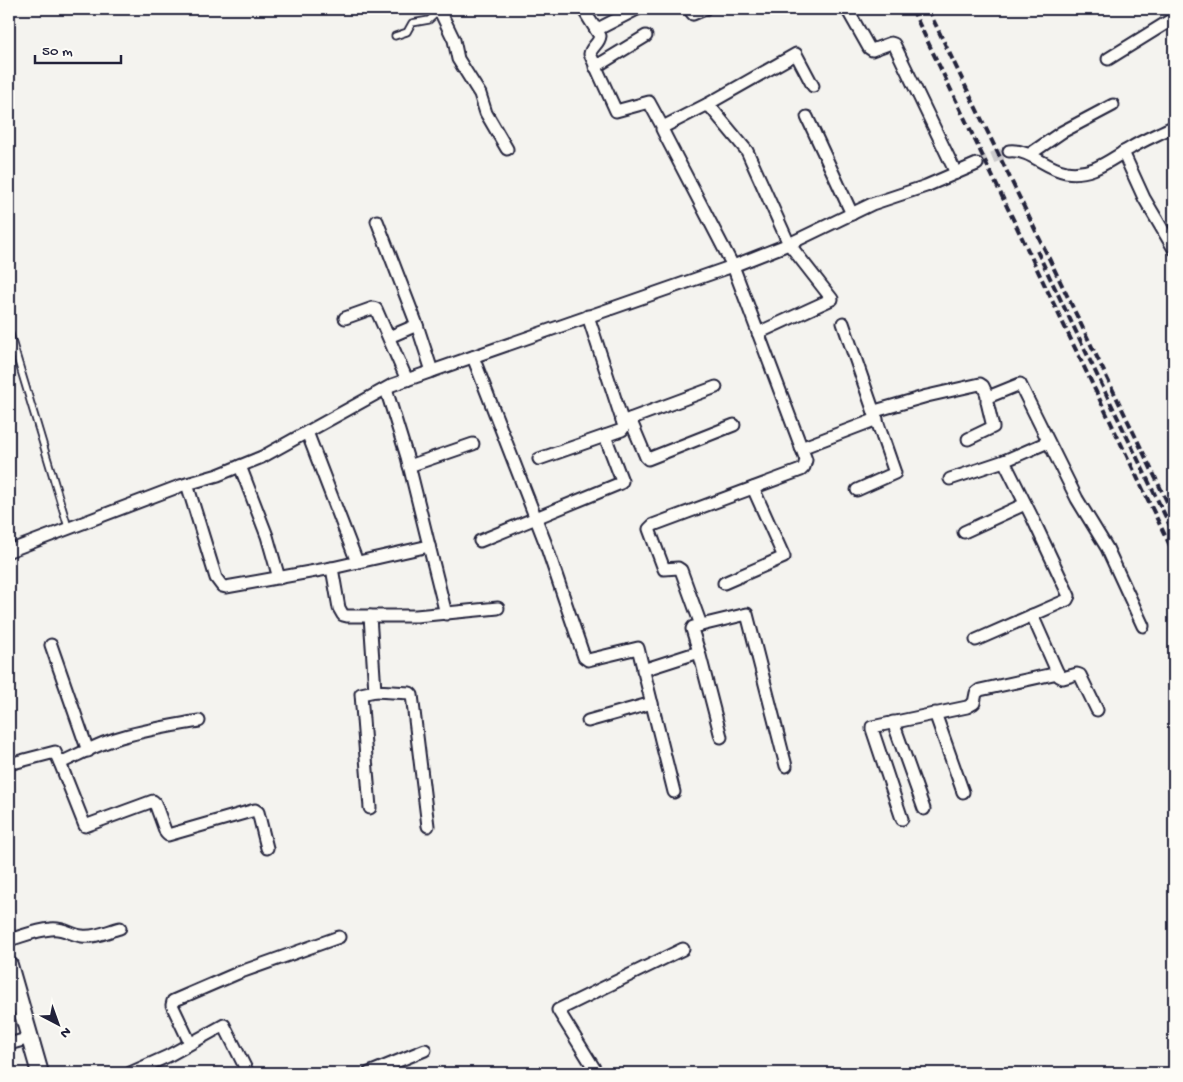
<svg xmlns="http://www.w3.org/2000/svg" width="1183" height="1082" viewBox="0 0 1183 1082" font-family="'Gochi Hand',sans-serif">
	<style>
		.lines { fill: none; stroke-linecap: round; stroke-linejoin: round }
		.street-tunnel { stroke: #cac9cb; stroke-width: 11; stroke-dasharray: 11 5.5; stroke-linecap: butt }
		.lane-casing { stroke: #22223b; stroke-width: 9 }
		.street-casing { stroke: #22223b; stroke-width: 15 }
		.secondary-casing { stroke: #22223b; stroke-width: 20 }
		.lane { stroke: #fdfcf7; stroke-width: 5.5 }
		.street { stroke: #fdfcf7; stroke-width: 11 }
		.secondary { stroke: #fdfcf7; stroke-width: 16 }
		.rail { stroke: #22223b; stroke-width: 4; stroke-dasharray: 8 4; stroke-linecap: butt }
	</style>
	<rect width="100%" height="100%" fill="#f4f3ef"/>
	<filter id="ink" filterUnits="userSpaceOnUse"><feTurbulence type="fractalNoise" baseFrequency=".02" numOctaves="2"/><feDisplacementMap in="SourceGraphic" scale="10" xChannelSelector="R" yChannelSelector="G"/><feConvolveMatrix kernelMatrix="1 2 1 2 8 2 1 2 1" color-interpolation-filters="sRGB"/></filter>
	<g filter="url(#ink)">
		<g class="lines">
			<polyline class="street-tunnel" points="977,164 1009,151"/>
			<defs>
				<g id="lane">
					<polyline points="395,36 407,32 412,23 429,20 440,10"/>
					<polyline points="10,334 68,527"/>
				</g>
				<g id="street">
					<polyline points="439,9 454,40 458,59 480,94 486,113 507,149"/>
					<path d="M583,9L600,36C599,44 591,47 590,54L616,111L649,102L661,124L665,126L708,104L796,54L813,86"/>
					<polyline points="689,9 693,14 705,9"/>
					<polyline points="847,9 869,48 872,50 891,43 894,44 956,173"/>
					<polyline points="596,30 637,9"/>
					<polyline points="1108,59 1171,20"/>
					<polyline points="595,67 646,36"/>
					<polyline points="708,104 747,151 789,244 832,299 758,333"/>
					<polyline points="807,117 852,214"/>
					<polyline points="663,126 662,129 666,137 733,266 806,460 804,467 801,470 653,525 649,529 664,569 678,568 681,570 701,625"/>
					<path d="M1009,151C1031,149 1044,168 1066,172C1092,176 1108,161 1129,149C1143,140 1159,134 1174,126"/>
					<polyline points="1123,152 1144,198 1174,249"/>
					<polyline points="1030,154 1062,132 1113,105"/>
					<polyline points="377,221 417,325 432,371"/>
					<polyline points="588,316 622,420 627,420 716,387"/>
					<polyline points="345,318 373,308 376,309 407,380"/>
					<polyline points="843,323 895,473 857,490"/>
					<polyline points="389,337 417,325"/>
					<polyline points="473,357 545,542 584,657 588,660 638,648 674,792"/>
					<polyline points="386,389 407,457 446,614"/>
					<polyline points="875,411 927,396 980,384 983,386 988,397 1020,384 1077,499 1107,548 1143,626"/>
					<polyline points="630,419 646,457 648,459 734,425"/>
					<polyline points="307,432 357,562"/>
					<polyline points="968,439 993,427 987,402 987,396"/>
					<polyline points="801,448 877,419"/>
					<polyline points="539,459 622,430 624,427 622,420"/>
					<polyline points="240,466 267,536 279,578"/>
					<polyline points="409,466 473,444"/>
					<polyline points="950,479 1004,461 1048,442"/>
					<polyline points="187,484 216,578 222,586 226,587 332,568 429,546"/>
					<polyline points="964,532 1025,504"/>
					<polyline points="480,541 621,483 622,481 605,436"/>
					<polyline points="9,551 180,486 218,475 262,457 392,385 733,266 789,244 872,204 926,186 977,164"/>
					<polyline points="332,568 339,608 343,615 347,616 416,616 498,608"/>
					<polyline points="724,583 784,557 753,488"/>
					<polyline points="1032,615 1059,676 1063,678 1077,674 1080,675 1097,710"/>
					<polyline points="370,616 375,691 410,693 412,695 428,826"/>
					<polyline points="976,640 1067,600 1069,596 1033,519 1004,461"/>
					<polyline points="51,645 88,751"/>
					<polyline points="699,652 721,737"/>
					<polyline points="643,670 699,652 692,629 693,627 747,614 786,766"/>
					<polyline points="935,713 963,792"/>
					<polyline points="588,721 652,703"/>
					<polyline points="893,722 924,809"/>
					<path d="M60,763C78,755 96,745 115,739C142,730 171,726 199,721"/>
					<polyline points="9,764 55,752 60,763 85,826 153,801 155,803 166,833 168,835 255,810 258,812 267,848"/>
					<polyline points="370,808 361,694 375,691"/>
					<polyline points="902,819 872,729 872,727 967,707 974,703 976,693 980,690 1058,673"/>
					<path d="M9,940C23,936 37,930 51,929C63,927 71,935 82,936C95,938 108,931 120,928"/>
					<polyline points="190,1043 172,1005 173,1001 238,973 339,937"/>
					<polyline points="9,1044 30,1038"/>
					<polyline points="130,1073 168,1056 224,1025 248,1073"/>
					<polyline points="369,1073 425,1050"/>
					<polyline points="597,1073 558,1010 683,949"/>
				</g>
				<polyline id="secondary" points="9,965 40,1073"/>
			</defs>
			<use href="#lane" class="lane-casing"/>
			<use href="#street" class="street-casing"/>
			<use href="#secondary" class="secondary-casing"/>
			<use href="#lane" class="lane"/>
			<use href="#street" class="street"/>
			<use href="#secondary" class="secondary"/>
			<g class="rail">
				<polyline points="912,9 1174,554"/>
				<polyline points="928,9 1174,516"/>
				<polyline points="1037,251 1174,534"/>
			</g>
		</g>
	</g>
	<rect width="1183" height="1082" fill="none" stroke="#fdfcf7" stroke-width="30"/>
	<rect x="15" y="15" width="1153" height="1052" fill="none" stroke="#22223b" stroke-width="2" filter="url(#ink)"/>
	<g transform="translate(58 1024) rotate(139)" stroke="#fdfcf7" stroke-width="4" paint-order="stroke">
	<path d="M0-4L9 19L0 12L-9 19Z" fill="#22223b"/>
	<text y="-8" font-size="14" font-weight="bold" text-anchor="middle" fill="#22223b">N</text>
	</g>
	<path d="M35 55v8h86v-8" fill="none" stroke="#22223b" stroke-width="2.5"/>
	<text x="42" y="55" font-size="15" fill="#22223b" stroke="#fdfcf7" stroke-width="4" paint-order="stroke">50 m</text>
</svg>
